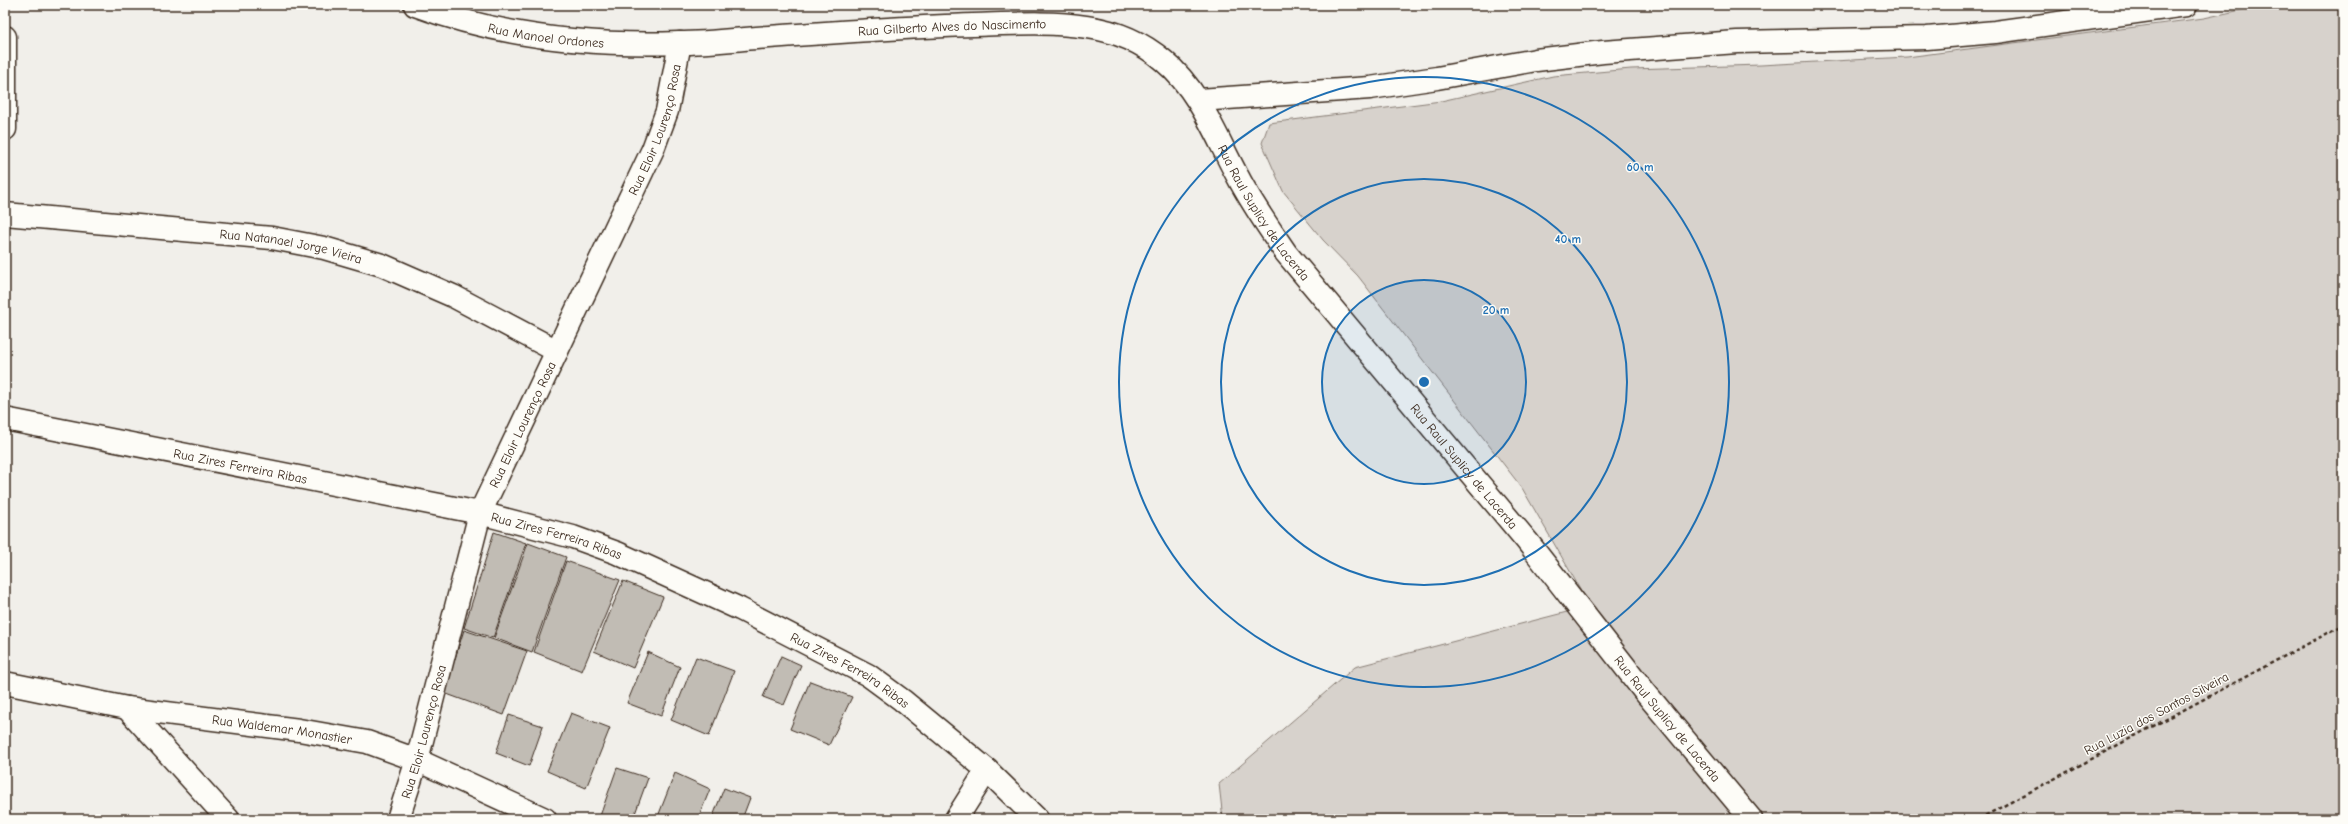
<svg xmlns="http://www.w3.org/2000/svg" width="2348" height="824" viewBox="0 0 2348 824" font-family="'Comic Neue',sans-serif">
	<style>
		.green { fill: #d7d2cc; stroke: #897e75 }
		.building { fill: #c1bcb4; stroke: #3b2a1e }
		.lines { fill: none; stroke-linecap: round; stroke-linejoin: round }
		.street-casing { stroke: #3b2a1e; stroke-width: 25 }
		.path { stroke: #3b2a1e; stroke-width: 2.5; stroke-dasharray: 4 3; stroke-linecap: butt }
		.street { stroke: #fdfcf7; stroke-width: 22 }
		.ring { fill: none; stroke: #1f6fb2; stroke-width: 2 }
		.labels { text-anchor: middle; stroke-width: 3; stroke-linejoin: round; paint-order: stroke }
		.street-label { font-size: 13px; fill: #3b2a1e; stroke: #fdfcf7 }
		.centre { fill: #1f6fb2; stroke: #fdfcf7; stroke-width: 2 }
		.ring-label { font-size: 12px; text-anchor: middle; font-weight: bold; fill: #1f6fb2; stroke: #fdfcf7; stroke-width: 3; stroke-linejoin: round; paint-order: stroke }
	</style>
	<rect width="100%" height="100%" fill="#f1efea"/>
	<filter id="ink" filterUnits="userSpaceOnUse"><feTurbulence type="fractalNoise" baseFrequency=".025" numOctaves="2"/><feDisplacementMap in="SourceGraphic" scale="8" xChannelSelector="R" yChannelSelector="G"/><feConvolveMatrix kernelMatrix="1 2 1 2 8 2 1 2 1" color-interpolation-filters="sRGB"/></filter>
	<g filter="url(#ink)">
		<polygon class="green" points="2264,5 2343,5 2343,819 1223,819 1219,784 1355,667 1590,606 1522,488 1358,276 1323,240 1283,191 1262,143 1269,123 1441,101 1553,76 1631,69 1761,65 1907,57 2204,18"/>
		<g class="building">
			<polygon points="494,532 526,543 493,638 464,628"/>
			<polygon points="528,543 566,557 532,652 494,638"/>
			<polygon points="566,561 620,580 582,671 534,652"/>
			<polygon points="623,581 663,597 633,668 594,651"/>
			<polygon points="464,630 527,651 504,715 444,693"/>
			<polygon points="648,652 680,667 661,716 627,703"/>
			<polygon points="781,656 801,665 784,705 763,697"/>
			<polygon points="696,657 734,671 709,736 671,720"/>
			<polygon points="810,681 852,697 829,745 790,729"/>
			<polygon points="571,713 610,728 586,788 547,771"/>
			<polygon points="509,715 543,726 529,766 496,753"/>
			<polygon points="617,768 648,778 633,819 609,819 600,816"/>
			<polygon points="675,773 710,789 698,819 657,819"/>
			<polygon points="724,788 750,798 742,819 712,819"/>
		</g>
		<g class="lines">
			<defs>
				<g id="street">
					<path id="s1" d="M415,5C500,37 589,46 679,43C709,43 739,39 769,37C837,32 905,27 973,25C1011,24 1049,21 1087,27C1115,31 1142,42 1164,61C1200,91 1216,137 1238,177C1252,204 1269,228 1286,253L1527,541L1644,691L1751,819"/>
					<polyline points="5,37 5,129"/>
					<polyline points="1199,100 1370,88 1437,78 1536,60 1603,52 1737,42 1927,38 1995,32 2186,5"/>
					<path id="s2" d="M5,214L272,238L324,248L382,265L453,296L557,351"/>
					<path id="s3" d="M5,419L480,513L573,537L617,553L740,609L868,675L902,700L987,770L1037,819"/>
					<path id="s4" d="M5,683L127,708L299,730L367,742L417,760L545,819"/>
					<polyline points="127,708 228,819"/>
					<path id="s5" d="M398,819L417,760L480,513L653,149L667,111L680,43"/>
					<polyline points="956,819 987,770"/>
				</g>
			</defs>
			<use href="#street" class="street-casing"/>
			<polyline class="path" points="1979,819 2343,625"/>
			<use href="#street" class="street"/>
		</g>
	</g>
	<circle cx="1424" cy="382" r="102" fill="#1f6fb2" fill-opacity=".12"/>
	<g class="ring">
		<circle cx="1424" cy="382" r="102"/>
		<circle cx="1424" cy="382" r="203"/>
		<circle cx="1424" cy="382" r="305"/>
	</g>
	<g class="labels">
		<g class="street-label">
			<text dy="5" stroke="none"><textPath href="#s1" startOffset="542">Rua Gilberto Alves do Nascimento</textPath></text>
			<text dy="5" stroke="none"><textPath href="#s1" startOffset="135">Rua Manoel Ordones</textPath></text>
			<text dy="5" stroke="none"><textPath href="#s5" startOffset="739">Rua Eloir Lourenço Rosa</textPath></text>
			<text dy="5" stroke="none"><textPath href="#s1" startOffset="945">Rua Raul Suplicy de Lacerda</textPath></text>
			<text dy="5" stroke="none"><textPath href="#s2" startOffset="288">Rua Natanael Jorge Vieira</textPath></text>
			<text dy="5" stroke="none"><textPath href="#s5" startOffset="415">Rua Eloir Lourenço Rosa</textPath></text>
			<text dy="5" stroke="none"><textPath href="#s3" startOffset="240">Rua Zires Ferreira Ribas</textPath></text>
			<text dy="5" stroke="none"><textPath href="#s1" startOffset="1269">Rua Raul Suplicy de Lacerda</textPath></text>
			<text dy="5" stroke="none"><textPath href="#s3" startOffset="564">Rua Zires Ferreira Ribas</textPath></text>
			<text dy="5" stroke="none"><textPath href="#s3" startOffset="888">Rua Zires Ferreira Ribas</textPath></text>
			<text transform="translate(2156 713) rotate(-28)" y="5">Rua Luzia dos Santos Silveira</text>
			<text dy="5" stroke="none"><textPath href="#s1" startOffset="1593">Rua Raul Suplicy de Lacerda</textPath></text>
			<text dy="5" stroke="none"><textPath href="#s4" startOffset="281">Rua Waldemar Monastier</textPath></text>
			<text dy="5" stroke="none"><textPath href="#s5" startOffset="91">Rua Eloir Lourenço Rosa</textPath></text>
		</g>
	</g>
	<circle cx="1424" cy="382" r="6" class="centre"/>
	<g class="ring-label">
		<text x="1640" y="171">60 m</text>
		<text x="1568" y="243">40 m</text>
		<text x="1496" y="314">20 m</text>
	</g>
	<rect width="2348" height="824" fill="none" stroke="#fdfcf7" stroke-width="20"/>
	<rect x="10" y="10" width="2328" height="804" fill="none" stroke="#3b2a1e" stroke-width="1.5" filter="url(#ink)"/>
</svg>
